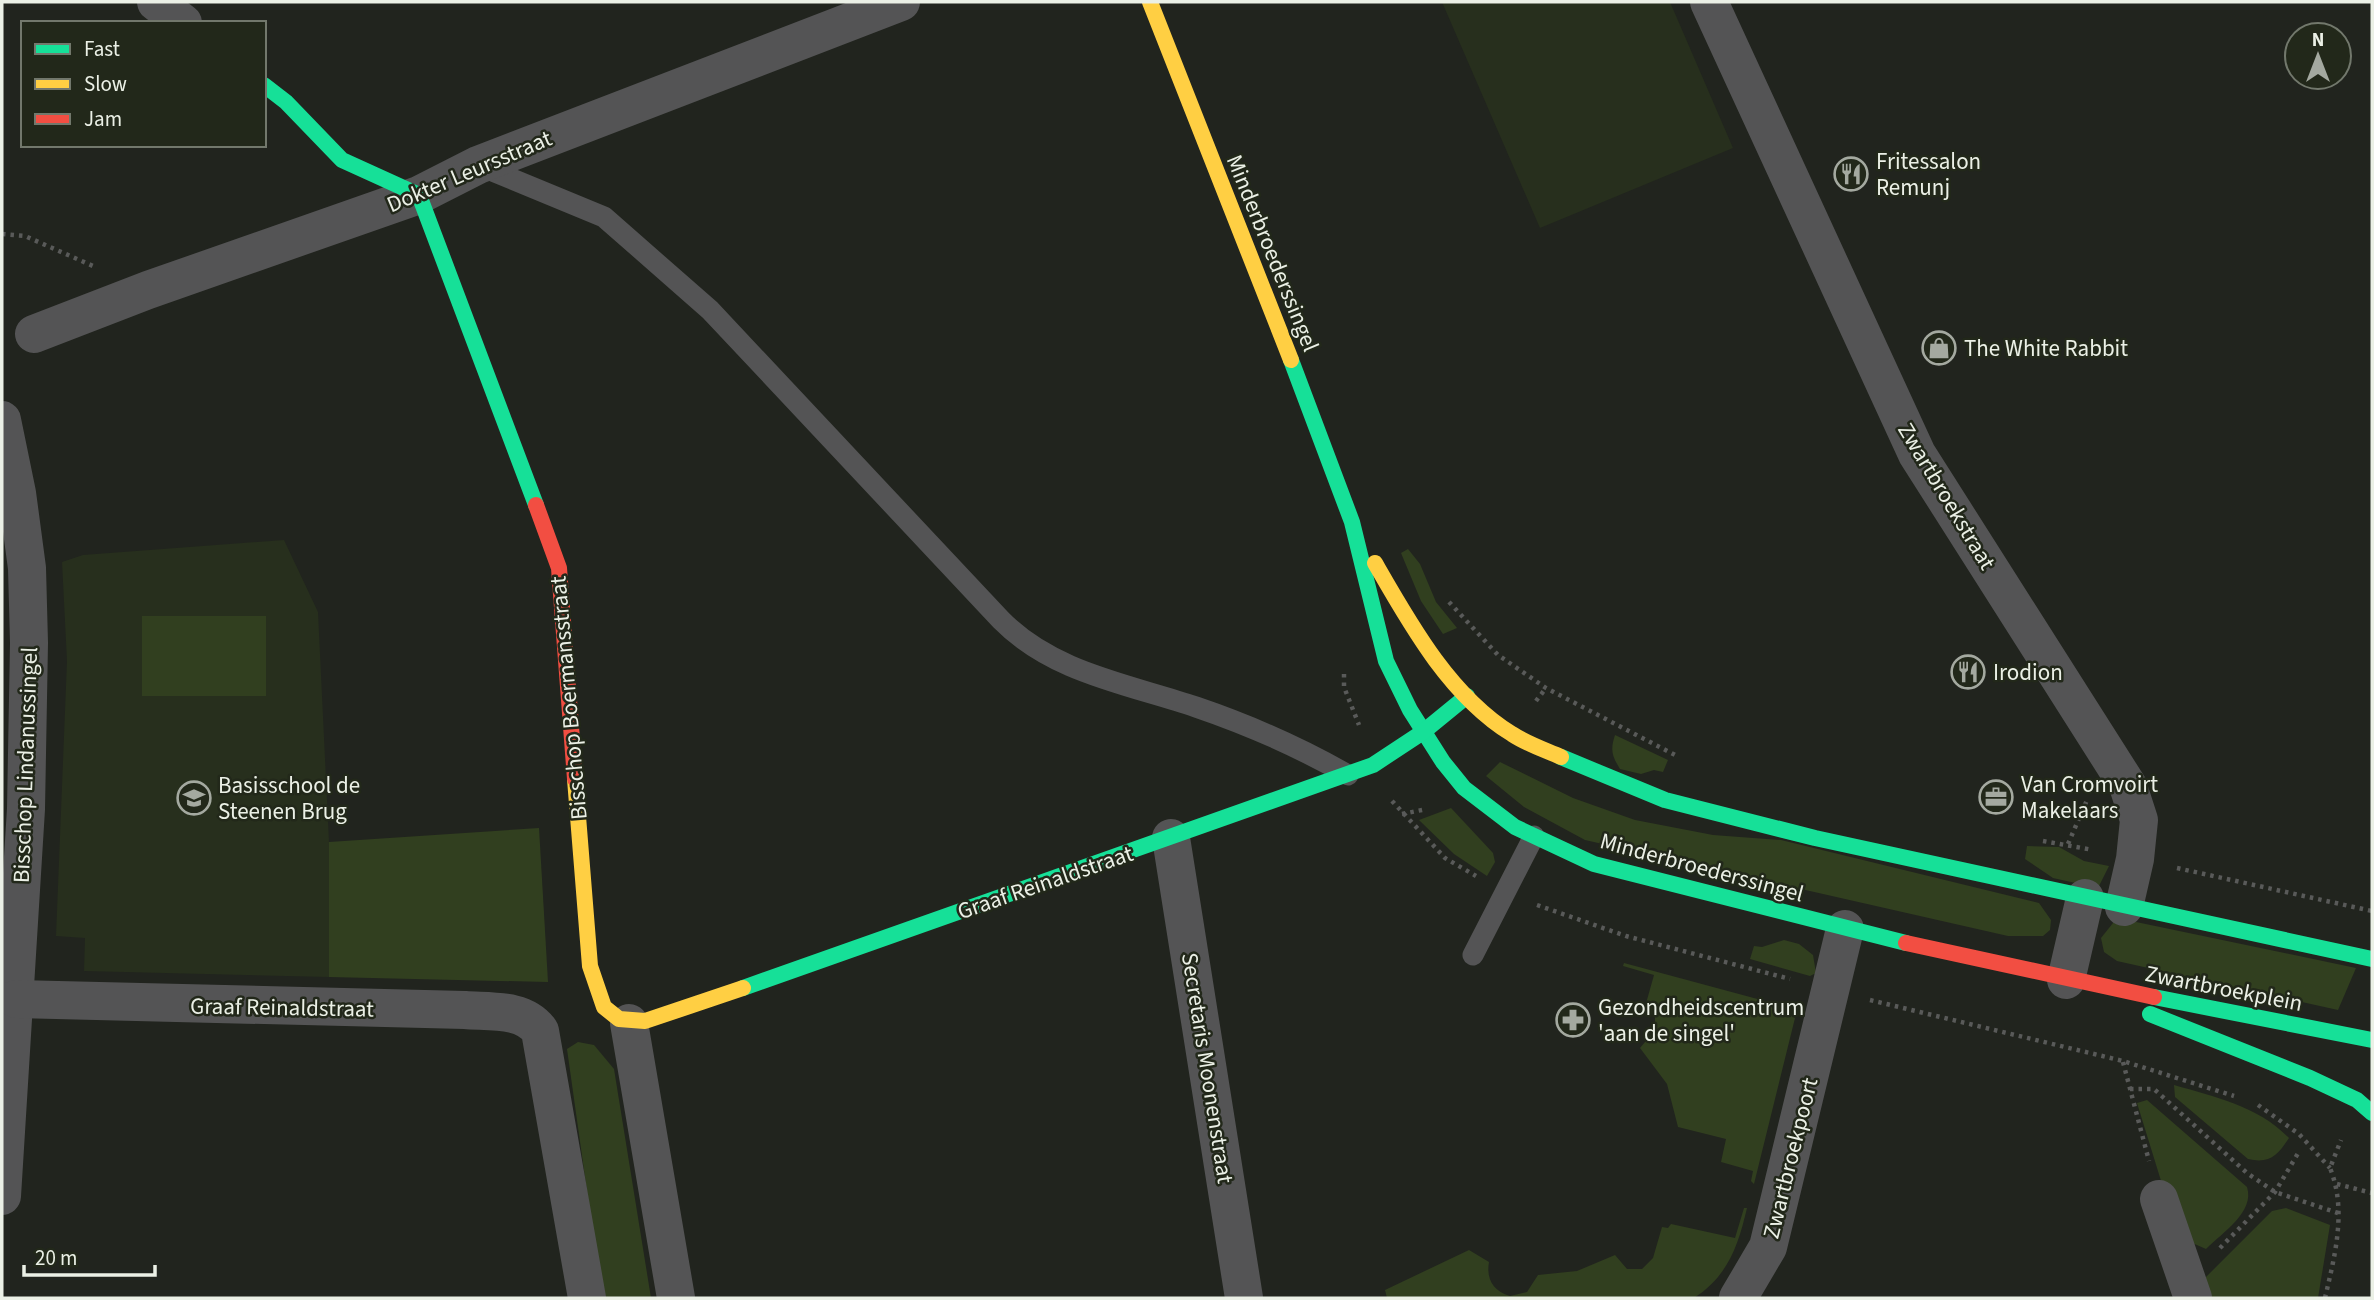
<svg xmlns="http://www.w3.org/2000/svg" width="2374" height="1300" viewBox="0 0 2374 1300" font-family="'Source Sans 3',sans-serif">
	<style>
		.built { fill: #272f1d }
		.green { fill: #313f1f }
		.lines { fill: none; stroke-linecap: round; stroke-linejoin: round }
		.path { stroke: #595a59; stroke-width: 4.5; stroke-dasharray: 3.5 5; stroke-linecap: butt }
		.lane { stroke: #545455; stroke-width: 21 }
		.street { stroke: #545455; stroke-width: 38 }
		.fast { stroke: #16e098; stroke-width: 16 }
		.slow { stroke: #ffcf43; stroke-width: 16 }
		.jam { stroke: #f24e42; stroke-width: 16 }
		.labels { text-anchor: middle; stroke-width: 5; stroke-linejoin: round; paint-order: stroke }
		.poi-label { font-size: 23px; fill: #ebf0e6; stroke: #22281a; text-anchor: start }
		.street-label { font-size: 23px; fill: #ebf0e6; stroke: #22281a }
	</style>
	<rect width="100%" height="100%" fill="#21241e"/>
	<g class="built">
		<polygon points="1442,2 1670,2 1733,148 1540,228"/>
		<polygon points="284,540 318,612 329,842 329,977 84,971 85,938 56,936 67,661 62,562 83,555"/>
	</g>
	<g class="green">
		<polygon points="1408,549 1420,564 1436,602 1457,628 1443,634 1421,601 1401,553"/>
		<rect x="142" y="616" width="124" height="80"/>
		<path d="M1615,735L1668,760L1663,772L1654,770L1641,774L1620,769C1612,756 1610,750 1615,735Z"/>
		<polygon points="1500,762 1573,798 1635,820 1713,835 1781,840 2039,903 2051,920 2050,930 2043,936 2008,936 1585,840 1524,807 1486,776"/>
		<polygon points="1451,808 1493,853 1495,862 1487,876 1454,854 1419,820"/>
		<polygon points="539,828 548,982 329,977 329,842"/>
		<polygon points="2027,846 2059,847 2084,861 2109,866 2098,888 2053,878 2025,859"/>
		<polygon points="2117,918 2356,968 2338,1010 2117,961 2104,952 2101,938"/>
		<polygon points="1784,940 1799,944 1813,955 1816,973 1810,976 1750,959 1754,946 1762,947"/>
		<polygon points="1624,963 1776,1004 1795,1018 1754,1184 1751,1181 1753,1171 1721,1162 1726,1139 1678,1127 1667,1084 1640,1048 1655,1030 1655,1017 1645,1007 1654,975 1623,966"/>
		<polygon points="578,1042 594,1045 614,1069 651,1298 602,1298 567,1049"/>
		<path d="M2174,1085C2215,1097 2258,1106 2289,1138C2278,1155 2270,1164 2248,1159L2175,1097Z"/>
		<path d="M2147,1100L2247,1187C2255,1212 2223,1232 2206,1249L2190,1242L2166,1197L2137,1103Z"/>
		<path d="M1744,1208H1747C1738,1246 1728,1276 1694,1298H1387L1385,1290L1469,1250L1489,1262C1486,1279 1493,1291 1510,1296L1527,1292L1538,1275L1577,1271L1615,1255L1627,1269H1642L1653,1258L1662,1227L1668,1228L1671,1224L1735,1238Z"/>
		<polygon points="2286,1208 2330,1225 2318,1298 2207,1298 2202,1281 2272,1211"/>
	</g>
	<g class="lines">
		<g class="path">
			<polyline points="2,234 25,236 93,266"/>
			<polyline points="1449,602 1498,655 1546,688 1677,756"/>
			<polyline points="1344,674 1344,687 1359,725"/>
			<polyline points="1536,701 1546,688"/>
			<polyline points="1392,801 1445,858 1476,876"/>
			<polyline points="1402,814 1427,809"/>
			<polyline points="2043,841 2093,850"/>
			<polyline points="2068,844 2087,800"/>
			<polyline points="2177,868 2372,911"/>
			<polyline points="1537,905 1626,936 1790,979"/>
			<polyline points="1870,1000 2123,1061 2234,1096"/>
			<polyline points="2123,1062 2149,1161"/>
			<polyline points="2130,1089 2154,1089 2247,1173 2275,1192 2338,1213"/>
			<polyline points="2258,1105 2299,1134 2330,1168"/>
			<polyline points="2337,1184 2372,1193"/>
			<polyline points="2220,1248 2275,1192 2300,1150"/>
			<path d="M2325,1298C2335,1255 2347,1210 2330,1168L2341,1140"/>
		</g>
		<g class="lane">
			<path d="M478,165L604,217L710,310L1001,620C1053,673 1128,684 1196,707C1249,725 1299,747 1348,775"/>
			<polyline points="1473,955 1534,836"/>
		</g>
		<g class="street">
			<polyline points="156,2 183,23"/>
			<polyline points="1709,2 1917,454 2128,786 2139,820 2135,859 2124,907"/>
			<polyline points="34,334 148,290 419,195 478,165 901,2"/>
			<polyline points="2,420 17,493 27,568 29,643 26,809 2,1196"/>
			<polyline points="1171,838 1244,1298"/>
			<polyline points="2066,980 2085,898"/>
			<path d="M16,999L465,1010C490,1012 524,1008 540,1031L587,1298"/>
			<polyline points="629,1023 676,1298"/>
			<polyline points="2159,1199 2193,1298"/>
			<polyline points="1738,1298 1768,1247 1845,929"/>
		</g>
		<g class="fast">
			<polyline points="264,85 286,102 342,160 419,195 536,505"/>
			<polyline points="1291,360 1352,522 1386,661 1410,710 1443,762 1464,788 1515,827 1594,864 1906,943"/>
			<polyline points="1561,757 1665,800 1815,838 2372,959"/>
			<polyline points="743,988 1373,765 1423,732 1467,696"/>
			<polyline points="2154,997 2372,1040"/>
			<polyline points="2150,1014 2310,1078 2357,1100 2372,1113"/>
		</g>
		<g class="slow">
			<polyline points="1150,2 1291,360"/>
			<path d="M1375,563C1410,624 1450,696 1512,734C1527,744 1545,750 1561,757"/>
			<polyline points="575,779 590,966 604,1007 619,1019 645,1021 743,988"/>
		</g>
		<g class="jam">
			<polyline points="536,505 559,568 575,779"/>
			<polyline points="1906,943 2154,997"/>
		</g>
	</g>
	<defs>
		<symbol id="restaurant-ring" viewBox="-11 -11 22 22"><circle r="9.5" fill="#22281a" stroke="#a4a9a0" stroke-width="1.5"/><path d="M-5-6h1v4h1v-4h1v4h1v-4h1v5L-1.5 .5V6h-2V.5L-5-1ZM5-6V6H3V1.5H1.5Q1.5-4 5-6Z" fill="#a4a9a0"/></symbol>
		<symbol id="shop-ring" viewBox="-11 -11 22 22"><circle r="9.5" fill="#22281a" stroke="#a4a9a0" stroke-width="1.5"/><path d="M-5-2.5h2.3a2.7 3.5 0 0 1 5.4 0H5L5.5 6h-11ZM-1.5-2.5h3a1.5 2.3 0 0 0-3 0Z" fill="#a4a9a0"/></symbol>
		<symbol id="office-ring" viewBox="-11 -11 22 22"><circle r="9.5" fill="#22281a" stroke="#a4a9a0" stroke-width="1.5"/><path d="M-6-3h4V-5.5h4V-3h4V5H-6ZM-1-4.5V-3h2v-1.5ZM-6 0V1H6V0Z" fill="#a4a9a0"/></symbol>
		<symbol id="school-ring" viewBox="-11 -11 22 22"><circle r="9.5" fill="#22281a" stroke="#a4a9a0" stroke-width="1.5"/><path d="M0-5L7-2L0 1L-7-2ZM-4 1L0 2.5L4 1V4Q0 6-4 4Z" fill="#a4a9a0"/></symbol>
		<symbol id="pharmacy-ring" viewBox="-11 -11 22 22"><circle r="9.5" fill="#22281a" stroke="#a4a9a0" stroke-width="1.5"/><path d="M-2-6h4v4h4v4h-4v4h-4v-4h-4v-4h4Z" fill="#a4a9a0"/></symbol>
	</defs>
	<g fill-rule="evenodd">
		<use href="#restaurant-ring" x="1832" y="155" width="38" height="38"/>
		<use href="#shop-ring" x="1920" y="329" width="38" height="38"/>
		<use href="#restaurant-ring" x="1949" y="653" width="38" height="38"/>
		<use href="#office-ring" x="1977" y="778" width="38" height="38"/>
		<use href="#school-ring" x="175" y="779" width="38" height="38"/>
		<use href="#pharmacy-ring" x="1554" y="1001" width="38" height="38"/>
	</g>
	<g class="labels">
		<g class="poi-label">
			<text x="1876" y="169">Fritessalon<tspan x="1876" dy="26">Remunj</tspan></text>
			<text x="1964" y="356">The White Rabbit</text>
			<text x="1993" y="680">Irodion</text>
			<text x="2021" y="792">Van Cromvoirt<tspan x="2021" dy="26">Makelaars</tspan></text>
			<text x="218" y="793">Basisschool de<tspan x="218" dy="26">Steenen Brug</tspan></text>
			<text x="1598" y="1015">Gezondheidscentrum<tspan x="1598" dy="26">'aan de singel'</tspan></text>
		</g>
		<g class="street-label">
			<text transform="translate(469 171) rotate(-23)" y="8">Dokter Leursstraat</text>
			<text transform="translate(1273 253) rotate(68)" y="8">Minderbroederssingel</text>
			<text transform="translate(1947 496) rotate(59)" y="8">Zwartbroekstraat</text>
			<text transform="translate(568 698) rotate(-95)" y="8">Bisschop Boermansstraat</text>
			<text transform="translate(25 765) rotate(-88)" y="8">Bisschop Lindanussingel</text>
			<text transform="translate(1702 867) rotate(15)" y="8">Minderbroederssingel</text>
			<text transform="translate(1045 882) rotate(-19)" y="8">Graaf Reinaldstraat</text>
			<text transform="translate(2224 988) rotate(11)" y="8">Zwartbroekplein</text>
			<text transform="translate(282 1007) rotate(1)" y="8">Graaf Reinaldstraat</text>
			<text transform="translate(1208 1068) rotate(81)" y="8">Secretaris Moonenstraat</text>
			<text transform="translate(1790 1158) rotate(-76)" y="8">Zwartbroekpoort</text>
		</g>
	</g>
	<rect width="2374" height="1300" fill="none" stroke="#ebf0e6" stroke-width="7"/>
	<rect x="21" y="21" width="245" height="126" fill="#22281a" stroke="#72786c" stroke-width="2"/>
	<rect x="35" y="44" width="35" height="10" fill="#16e098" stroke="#72786c" stroke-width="2"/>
	<text x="84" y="56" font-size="21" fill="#ebf0e6">Fast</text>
	<rect x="35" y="79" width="35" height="10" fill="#ffcf43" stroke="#72786c" stroke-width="2"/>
	<text x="84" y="91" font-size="21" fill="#ebf0e6">Slow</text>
	<rect x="35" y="114" width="35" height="10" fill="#f24e42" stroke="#72786c" stroke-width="2"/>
	<text x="84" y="126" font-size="21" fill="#ebf0e6">Jam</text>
	<g transform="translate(2318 56)"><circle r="33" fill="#22281a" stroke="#72786c" stroke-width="2"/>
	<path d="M0-5L12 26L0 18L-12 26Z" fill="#a4a9a0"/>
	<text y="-10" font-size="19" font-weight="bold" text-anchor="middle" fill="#ebf0e6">N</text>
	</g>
	<path d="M24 1265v10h131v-10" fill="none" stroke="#ebf0e6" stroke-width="3.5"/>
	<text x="35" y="1265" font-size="21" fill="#ebf0e6" stroke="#22281a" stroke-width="5" paint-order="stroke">20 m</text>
</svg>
